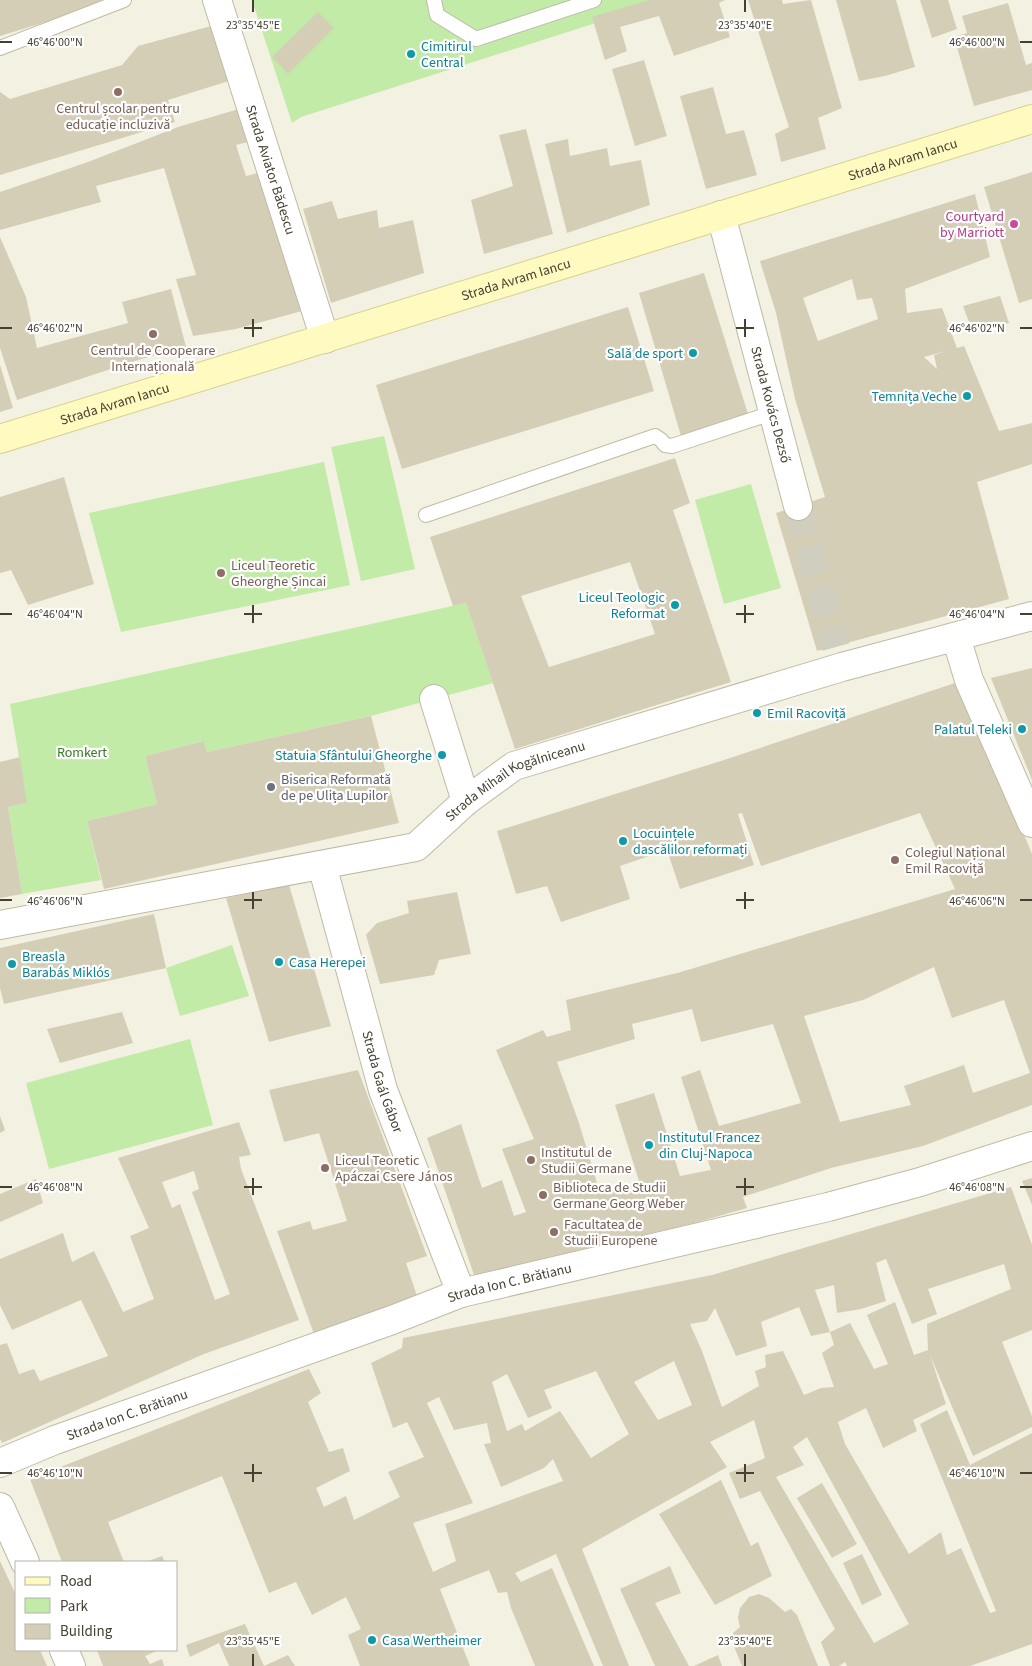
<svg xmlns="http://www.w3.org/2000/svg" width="1032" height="1666" viewBox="0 0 1032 1666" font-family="'Source Sans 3',sans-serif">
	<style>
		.green { fill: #c1eba7 }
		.building { fill: #d5ceb7; fill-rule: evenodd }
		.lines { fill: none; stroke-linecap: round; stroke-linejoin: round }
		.street-tunnel { stroke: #d0cebf; stroke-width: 28; stroke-dasharray: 28 14; stroke-linecap: butt }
		.lane-casing { stroke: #bfbaa4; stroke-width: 16 }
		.street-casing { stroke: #bfbaa4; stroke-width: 30 }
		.secondary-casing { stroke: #d7d08e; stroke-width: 30 }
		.lane { stroke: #fff; stroke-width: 14 }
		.street { stroke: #fff; stroke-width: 28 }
		.secondary { stroke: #fffac0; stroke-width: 28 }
		.ticks { fill: none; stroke: #454132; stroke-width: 2 }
		.culture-dot { fill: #0f9aa8; stroke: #fff; stroke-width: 2 }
		.education-dot { fill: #8d6e63; stroke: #fff; stroke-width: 2 }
		.hotel-dot { fill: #d1479c; stroke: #fff; stroke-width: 2 }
		.worship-dot { fill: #6b7280; stroke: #fff; stroke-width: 2 }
		.labels { text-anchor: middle; stroke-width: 4.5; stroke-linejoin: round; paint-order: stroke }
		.culture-label { font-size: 14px; fill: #0d838f; stroke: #fff; text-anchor: start }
		.education-label { font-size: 14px; fill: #785e54; stroke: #fff; text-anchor: start }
		.street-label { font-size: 14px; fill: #454132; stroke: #fff }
		.hotel-label { font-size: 14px; fill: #b23c85; stroke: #fff; text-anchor: end }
		.park-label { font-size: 14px; fill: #357b21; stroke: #fff }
		.worship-label { font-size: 14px; fill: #5b616d; stroke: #fff; text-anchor: start }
		.ticks-label { font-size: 12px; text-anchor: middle; fill: #454132; stroke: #fff; stroke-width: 4.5; stroke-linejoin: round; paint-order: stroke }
	</style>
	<rect width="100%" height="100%" fill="#f3f1e2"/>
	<g class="green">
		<polygon points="252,0 668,0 301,117 292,123"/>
		<polygon points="384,436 415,569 361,581 331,447"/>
		<polygon points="324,462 350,585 121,632 89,513"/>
		<polygon points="751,484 781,588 724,604 695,500"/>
		<polygon points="466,603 493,683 371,716 207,752 202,741 145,756 157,804 87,821 101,880 22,894 8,807 27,803 10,704"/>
		<polygon points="232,945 249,996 180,1016 166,968"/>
		<polygon points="190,1039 213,1125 49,1169 26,1083"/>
	</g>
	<g class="building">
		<polygon points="0,0 110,0 111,2 0,36"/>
		<polygon points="649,0 725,0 719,3 730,37 674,56 659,16 620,27 627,51 605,60 592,17"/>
		<polygon points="748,0 782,0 783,4 811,0 842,108 818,118 826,149 781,162 775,134 789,127"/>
		<polygon points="836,0 896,0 915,67 885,76 859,81"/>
		<polygon points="920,0 948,0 957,29 932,38"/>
		<polygon points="1008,3 1026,65 1032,63 1032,90 974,106 954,37 967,33 962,16"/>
		<polygon points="318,12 334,28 288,74 272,57"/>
		<polygon points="215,25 232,80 168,100 175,122 0,175 0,92 10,99 122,65 138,46"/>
		<polygon points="644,60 667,136 635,146 612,69"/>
		<polygon points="713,87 726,134 744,130 757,175 706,189 680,96"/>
		<polygon points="242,108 252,141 236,145 246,176 262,172 302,311 236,329 193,336 176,279 196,275 164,168 96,186 101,202 0,230 0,192 88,162 178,127"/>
		<polygon points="526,129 553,234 484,254 471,200 513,186 499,135"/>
		<polygon points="568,139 570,156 607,148 610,166 641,160 650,205 567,233 545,144"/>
		<polygon points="1032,172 1032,299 1019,303 984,187"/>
		<path d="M975,194L990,257L905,289L907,313L942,308L957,348L964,346L999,431L1032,423V464L977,482L1009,599L817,651L776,513L825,497L795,399L776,313L760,261ZM852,279L857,300L872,298L878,319L818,341L803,298ZM946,351L934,355L937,369L924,357Z"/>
		<polygon points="332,201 338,219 377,210 379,228 413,220 424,273 331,303 303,209"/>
		<polygon points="0,237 26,297 37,348 128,323 122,302 171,289 186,347 138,360 17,400 0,348"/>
		<polygon points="704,273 748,414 681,436 639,293"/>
		<polygon points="1000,296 1009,323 973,333 963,306"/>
		<polygon points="628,307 654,391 402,469 376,385"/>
		<polygon points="0,365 13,408 0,412"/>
		<path d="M675,458L690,503L673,510L731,682L515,749L466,603L453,606L430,537ZM630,562L655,634L549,667L521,596Z"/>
		<polygon points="64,477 94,584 28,605 11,570 0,573 0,497"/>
		<polygon points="1032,668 1032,780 991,678"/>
		<path d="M961,681L1032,854V1105L923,1146L831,1168L743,1197L747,1208L694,1223L474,1275L427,1138L461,1124L482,1188L502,1180L514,1216L526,1212L502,1149L534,1139L496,1050L543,1030L547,1037L571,1030L566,1000L681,972L955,889L920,813L761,866L742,813L738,814L754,865L680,889L667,850L620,866L630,899L561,922L547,886L516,894L497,831L724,760ZM934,967L952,1018L1004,1000L1030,1073L973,1093L964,1065L904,1086L911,1105L840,1122L804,1016L863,1000ZM692,1009L701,1042L773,1024L801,1103L719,1126L700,1070L681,1077L711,1170L680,1176L654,1093L615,1105L640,1184L600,1193L579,1123L557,1062L635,1039L632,1024Z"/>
		<polygon points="371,716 399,823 104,889 87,821 157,804 145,756 203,741 207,752"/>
		<polygon points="20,757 27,803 8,807 22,894 0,898 0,762"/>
		<polygon points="289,885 331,1026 269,1042 226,898"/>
		<polygon points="457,892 471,954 439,960 434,975 380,984 366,935 377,923 409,913 407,901"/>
		<polygon points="154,914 166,968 4,1004 0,988 0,948"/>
		<polygon points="122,1012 133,1043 60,1063 47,1029"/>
		<polygon points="358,1070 427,1256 406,1263 417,1296 314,1334 277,1231 310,1221 313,1230 347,1221 319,1133 284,1142 269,1090"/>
		<polygon points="0,1116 5,1130 0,1133"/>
		<path d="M239,1122L251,1155L239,1157L241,1169L299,1320L204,1354L2,1443L0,1439V1345L7,1343L19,1374L34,1369L40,1381L108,1356L81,1300L12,1330L0,1305V1259L63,1233L72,1262L94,1251L123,1312L154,1299L130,1236L149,1228L118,1158ZM194,1171L199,1189L192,1192L230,1294L215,1300L180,1204L172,1208L162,1182Z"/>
		<polygon points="1032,1178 1032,1205 1022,1181"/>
		<polygon points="36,1179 43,1203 0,1222 0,1194"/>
		<path d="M1011,1187L1032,1245V1330L1002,1342L1032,1416V1427L973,1456L930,1355L946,1404L913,1420L917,1431L883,1448L866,1408L838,1422L845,1444L909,1554L941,1532L947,1555L961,1548L990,1613L996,1611L920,1424L947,1410L970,1465L1032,1433V1644L970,1666H847L845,1662L839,1666H830L821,1642L835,1629L760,1491L740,1499L729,1473L765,1458L754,1420L710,1442L727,1467L582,1549L629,1666H603L556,1554L515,1573L521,1582L552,1568L594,1666H535L511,1608L507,1592L498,1593L489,1570L440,1589L470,1666H360L348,1635L361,1629L346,1597L312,1615L296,1582L269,1593L222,1476L108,1522L124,1562H62L30,1479L309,1369L321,1393L308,1402L329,1452L343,1448L350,1471L316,1488L324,1507L346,1496L354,1520L400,1497L388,1472L424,1457L407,1422L393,1428L371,1363L402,1348L403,1338L712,1275ZM886,1259L912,1324L937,1314L928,1289L1004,1264L1011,1289L927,1324L928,1350L914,1355L895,1302L867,1315L888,1364L874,1369L850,1323L830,1332L815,1290L834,1285L837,1313L861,1309L886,1301L876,1263ZM799,1307L811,1336L830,1332L834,1345L822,1353L834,1387L821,1388L804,1395L783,1351L765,1355L766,1367L755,1371L759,1386L722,1407L702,1351L690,1324L707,1321L715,1308L736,1356L767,1346L761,1322ZM674,1361L692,1405L658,1420L634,1382ZM596,1371L629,1434L591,1458L560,1411L525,1431L522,1424L507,1431L492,1382L507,1374L528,1418L552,1408L544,1390ZM439,1397L454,1430L487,1423L491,1443L484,1444L501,1487L544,1468L553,1459L563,1481L445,1524L456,1561L433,1572L413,1523L473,1503L427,1403ZM807,1437L909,1624L874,1643L776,1477L804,1465L793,1447Z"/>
		<polygon points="721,1480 751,1546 758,1542 772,1576 715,1605 659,1514"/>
		<polygon points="822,1483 857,1544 832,1558 797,1498"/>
		<polygon points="862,1554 882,1595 862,1605 843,1563"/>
		<polygon points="162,1556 165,1562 146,1562"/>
		<polygon points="0,1561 16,1595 16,1650 40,1650 47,1666 0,1666"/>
		<polygon points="670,1566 681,1593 655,1603 689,1666 655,1666 620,1589"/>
		<polygon points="759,1594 769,1598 785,1612 791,1609 797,1615 818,1666 742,1666 731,1639 733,1633 740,1627 738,1618 740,1608 749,1597"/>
		<polygon points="245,1624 264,1666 288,1655 295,1666 229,1666 219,1643 190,1657 186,1645"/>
		<polygon points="97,1650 159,1650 145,1656 150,1664 162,1659 164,1666 103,1666"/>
		<polygon points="718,1655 722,1666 694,1666"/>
	</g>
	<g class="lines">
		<polyline class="street-tunnel" points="798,506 836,647"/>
		<defs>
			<g id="lane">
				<polyline points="434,0 437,15 476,39 594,0"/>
				<polyline points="0,48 124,0"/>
				<polyline points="426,515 655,436 661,440 665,445 672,446 772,413"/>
			</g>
			<g id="street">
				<path id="s1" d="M217,0L325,339"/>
				<path id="s2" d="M721,215L798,506"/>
				<polyline points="956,637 969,680 1032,823"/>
				<polyline points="434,699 466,801"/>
				<path id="s3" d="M322,865L383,1090L461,1293"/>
				<path id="s4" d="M0,925L416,847L466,801L514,766L842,667L1032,616"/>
				<path id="s5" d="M0,1463L55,1440L392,1320L461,1293L828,1207L920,1182L1032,1146"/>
				<polyline points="0,1507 25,1562"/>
				<polyline points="64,1650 71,1666"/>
			</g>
			<g id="secondary">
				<path id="s6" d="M0,439L1032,119"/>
			</g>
		</defs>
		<use href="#lane" class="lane-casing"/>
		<use href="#street" class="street-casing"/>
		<use href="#secondary" class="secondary-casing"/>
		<use href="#lane" class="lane"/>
		<use href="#street" class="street"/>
		<use href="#secondary" class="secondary"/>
	</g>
	<path class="ticks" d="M253,0V12M745,0V12M0,42H12M1020,42H1032M253,319V337M745,319V337M0,328H12M244,328H262M736,328H754M1020,328H1032M253,605V623M745,605V623M0,614H12M244,614H262M736,614H754M1020,614H1032M253,892V909M745,892V909M0,900H12M244,900H262M736,900H754M1020,900H1032M253,1178V1195M745,1178V1195M0,1187H12M244,1187H262M736,1187H754M1020,1187H1032M253,1464V1482M745,1464V1482M0,1473H12M244,1473H262M736,1473H754M1020,1473H1032M253,1654V1666M745,1654V1666"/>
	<g class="culture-dot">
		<circle cx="411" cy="54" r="5"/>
		<circle cx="693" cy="353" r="5"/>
		<circle cx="967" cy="396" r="5"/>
		<circle cx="675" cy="605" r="5"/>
		<circle cx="757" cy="713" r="5"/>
		<circle cx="1022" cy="729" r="5"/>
		<circle cx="442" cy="755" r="5"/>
		<circle cx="623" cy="841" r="5"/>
		<circle cx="279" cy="962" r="5"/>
		<circle cx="12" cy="964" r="5"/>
		<circle cx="649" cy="1145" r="5"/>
		<circle cx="372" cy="1640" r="5"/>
	</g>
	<g class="education-dot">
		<circle cx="118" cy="92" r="5"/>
		<circle cx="153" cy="334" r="5"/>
		<circle cx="221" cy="573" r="5"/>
		<circle cx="895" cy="860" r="5"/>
		<circle cx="531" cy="1160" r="5"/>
		<circle cx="325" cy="1168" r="5"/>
		<circle cx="543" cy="1195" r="5"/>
		<circle cx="554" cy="1232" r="5"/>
	</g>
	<circle class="hotel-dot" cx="1014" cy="224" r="5"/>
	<circle class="worship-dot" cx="271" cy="787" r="5"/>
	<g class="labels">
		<g class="culture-label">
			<text x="421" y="51">Cimitirul<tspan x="421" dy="16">Central</tspan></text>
			<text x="683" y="358" text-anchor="end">Sală de sport</text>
			<text x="957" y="401" text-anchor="end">Temnița Veche</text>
			<text x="665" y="602" text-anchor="end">Liceul Teologic<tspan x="665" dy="16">Reformat</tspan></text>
			<text x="767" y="718">Emil Racoviță</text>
			<text x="1012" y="734" text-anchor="end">Palatul Teleki</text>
			<text x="432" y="760" text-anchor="end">Statuia Sfântului Gheorghe</text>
			<text x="633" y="838">Locuințele<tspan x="633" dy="16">dascălilor reformați</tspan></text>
			<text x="22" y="961">Breasla<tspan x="22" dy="16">Barabás Miklós</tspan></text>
			<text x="289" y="967">Casa Herepei</text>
			<text x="659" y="1142">Institutul Francez<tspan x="659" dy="16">din Cluj-Napoca</tspan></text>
			<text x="382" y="1645">Casa Wertheimer</text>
		</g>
		<g class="education-label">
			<text x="118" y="113" text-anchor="middle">Centrul școlar pentru<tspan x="118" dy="16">educație incluzivă</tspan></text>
			<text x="153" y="355" text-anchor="middle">Centrul de Cooperare<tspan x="153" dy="16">Internațională</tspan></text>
			<text x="231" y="570">Liceul Teoretic<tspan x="231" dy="16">Gheorghe Șincai</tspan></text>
			<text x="905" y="857">Colegiul Național<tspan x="905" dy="16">Emil Racoviță</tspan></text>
			<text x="541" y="1157">Institutul de<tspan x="541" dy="16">Studii Germane</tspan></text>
			<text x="335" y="1165">Liceul Teoretic<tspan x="335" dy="16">Apáczai Csere János</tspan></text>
			<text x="553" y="1192">Biblioteca de Studii<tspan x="553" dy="16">Germane Georg Weber</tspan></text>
			<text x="564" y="1229">Facultatea de<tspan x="564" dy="16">Studii Europene</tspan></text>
		</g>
		<g class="street-label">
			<text dy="5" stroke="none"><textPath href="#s6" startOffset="945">Strada Avram Iancu</textPath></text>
			<text dy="5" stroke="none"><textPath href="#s1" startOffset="178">Strada Aviator Bădescu</textPath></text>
			<text dy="5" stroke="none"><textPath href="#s6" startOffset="540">Strada Avram Iancu</textPath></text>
			<text dy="5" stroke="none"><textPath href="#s6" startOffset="120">Strada Avram Iancu</textPath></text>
			<text dy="5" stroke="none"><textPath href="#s2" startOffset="196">Strada Kovács Dezső</textPath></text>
			<text dy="5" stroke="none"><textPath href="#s4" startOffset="545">Strada Mihail Kogălniceanu</textPath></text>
			<text dy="5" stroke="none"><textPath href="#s3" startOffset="225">Strada Gaál Gábor</textPath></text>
			<text dy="5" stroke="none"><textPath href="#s5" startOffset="541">Strada Ion C. Brătianu</textPath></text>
			<text dy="5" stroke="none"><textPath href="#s5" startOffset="136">Strada Ion C. Brătianu</textPath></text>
		</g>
		<g class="hotel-label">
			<text x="1004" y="221">Courtyard<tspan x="1004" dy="16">by Marriott</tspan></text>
		</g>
		<g class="park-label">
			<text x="82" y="757">Romkert</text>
		</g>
		<g class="worship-label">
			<text x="281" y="784">Biserica Reformată<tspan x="281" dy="16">de pe Ulița Lupilor</tspan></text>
		</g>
	</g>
	<g class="ticks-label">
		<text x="253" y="29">23°35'45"E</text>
		<text x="745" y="29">23°35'40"E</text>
		<text x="977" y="46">46°46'00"N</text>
		<text x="55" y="46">46°46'00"N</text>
		<text x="977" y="332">46°46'02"N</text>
		<text x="55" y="332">46°46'02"N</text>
		<text x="977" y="618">46°46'04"N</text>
		<text x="55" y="618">46°46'04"N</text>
		<text x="977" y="905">46°46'06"N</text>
		<text x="55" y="905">46°46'06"N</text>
		<text x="977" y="1191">46°46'08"N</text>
		<text x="55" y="1191">46°46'08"N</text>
		<text x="977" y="1477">46°46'10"N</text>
		<text x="55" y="1477">46°46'10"N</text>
		<text x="253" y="1645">23°35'45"E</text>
		<text x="745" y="1645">23°35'40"E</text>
	</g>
	<rect x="15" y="1561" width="162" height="90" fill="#ffffff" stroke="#b5b3ad"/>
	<rect x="25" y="1577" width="25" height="8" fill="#fffac0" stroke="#b5b3ad"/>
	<text x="60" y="1586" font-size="15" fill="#454132">Road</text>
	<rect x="25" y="1598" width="25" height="15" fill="#c1eba7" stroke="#b5b3ad"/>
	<text x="60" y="1611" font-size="15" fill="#454132">Park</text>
	<rect x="25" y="1624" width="25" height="15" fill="#d5ceb7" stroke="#b5b3ad"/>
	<text x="60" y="1636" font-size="15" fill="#454132">Building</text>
</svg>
